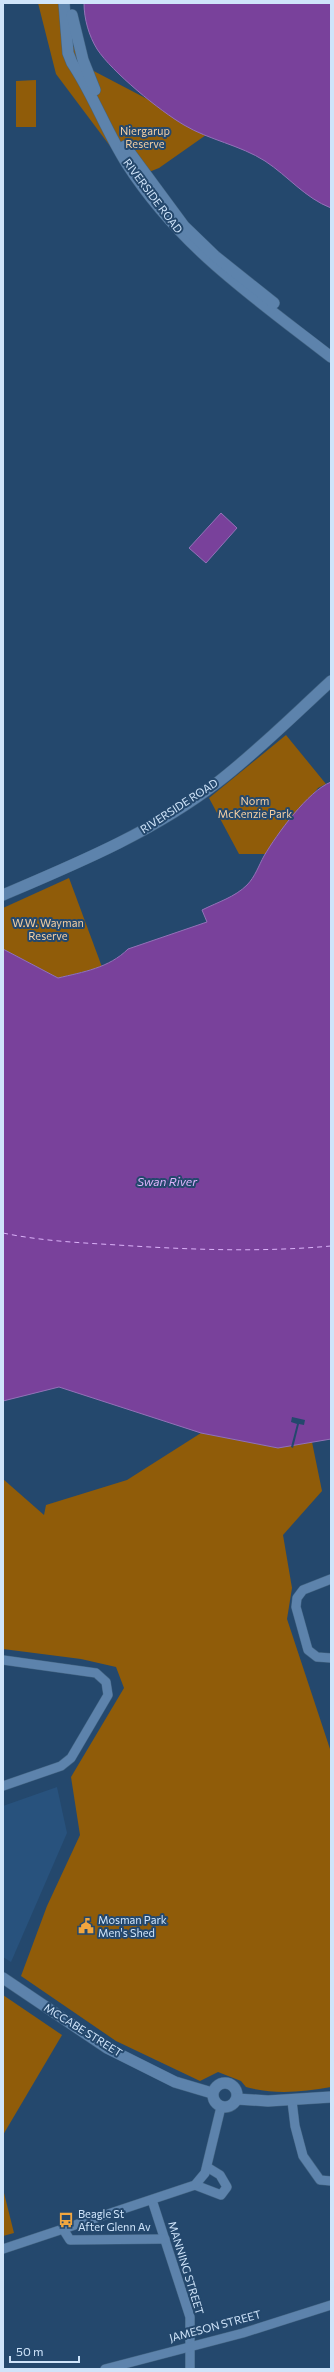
<svg xmlns="http://www.w3.org/2000/svg" width="334" height="2372" viewBox="0 0 334 2372" font-family="Commissioner,sans-serif">
	<style>
		.built { fill: #28527d }
		.green { fill: #905c09 }
		.water { fill: #79419b; stroke: #9372b8 }
		.pier { fill: #24486d }
		.lines { fill: none; stroke-linecap: round; stroke-linejoin: round }
		.ferry { stroke: #dcb3fa; stroke-width: 1; stroke-dasharray: 5 4; stroke-linecap: butt }
		.minor-casing { stroke: #436483; stroke-width: 10 }
		.tertiary-casing { stroke: #436483; stroke-width: 12 }
		.minor { stroke: #5d83ac; stroke-width: 9 }
		.tertiary { stroke: #5d83ac; stroke-width: 11 }
		.labels { text-anchor: middle; stroke-width: 4; stroke-linejoin: round; paint-order: stroke }
		.park-label { font-size: 11px; fill: #f4cfa3; stroke: #24486d }
		.street-label { font-size: 11px; fill: #cfe4fa; stroke: #24486d }
		.poi-label { font-size: 11px; fill: #cfe4fa; stroke: #24486d; text-anchor: start }
		.water-label { font-size: 12px; font-style: italic; fill: #dcb3fa; stroke: #24486d }
	</style>
	<rect width="100%" height="100%" fill="#24486d"/>
	<polygon class="built" points="57,1787 67,1833 11,1962 3,1957 3,1806"/>
	<g class="green">
		<polygon points="38,3 63,3 67,37 88,68 151,101 184,125 206,135 159,168 134,178 56,74"/>
		<polygon points="36,80 36,127 16,127 16,81"/>
		<polygon points="286,735 326,784 318,788 265,854 239,854 209,798"/>
		<polygon points="69,878 102,967 58,978 3,949 3,908"/>
		<path d="M201,1433L278,1448L312,1442L322,1491L283,1535L292,1588L287,1619L331,1752V2087C302,2092 275,2095 246,2087L241,2081L218,2072L200,2081L116,2041L21,1976L47,1906L80,1835L71,1777L124,1688L116,1667L81,1659L3,1649V1479L44,1515L46,1505L127,1480Z"/>
		<polygon points="3,1995 62,2035 3,2135"/>
		<polygon points="3,2189 14,2233 3,2236"/>
	</g>
	<g class="water">
		<path d="M84,3H331V208C305,198 288,176 265,161C240,145 209,140 184,125C160,111 112,72 97,49C89,36 84,19 84,3Z"/>
		<polygon points="221,513 237,528 206,563 189,548"/>
		<path d="M331,782V1439L278,1448L201,1433L59,1387L3,1401V949L58,978C83,972 109,968 128,949L207,922L202,910C218,902 235,897 247,885C255,877 259,865 264,856C277,834 308,791 331,782Z"/>
	</g>
	<polygon class="pier" points="292,1417 305,1420 304,1425 299,1424 293,1448 291,1447 297,1424 291,1422"/>
	<g class="lines">
		<path class="ferry" d="M3,1233C46,1242 89,1243 133,1246C199,1250 265,1252 331,1246"/>
		<defs>
			<g id="minor">
				<polyline points="331,1579 303,1590 297,1598 296,1607 308,1650 317,1657 331,1658"/>
				<polyline points="3,1660 96,1673 106,1682 108,1695 71,1758 61,1766 3,1786"/>
				<polyline points="292,2101 295,2126 303,2156 320,2180 331,2181"/>
				<polyline points="195,2185 221,2195 227,2187 220,2175 207,2167"/>
				<polyline points="152,2200 190,2317 190,2369"/>
				<polyline points="63,2229 70,2240 165,2239"/>
				<polyline points="3,2249 195,2185 205,2173 221,2107"/>
				<polyline points="105,2369 243,2333 331,2305"/>
			</g>
			<g id="tertiary">
				<path d="M64,3L68,53L72,63C93,94 106,131 127,164C181,248 254,297 331,357"/>
				<polyline points="72,15 83,60 95,90"/>
				<polyline points="125,146 184,226 215,256 274,303"/>
				<path d="M3,895C78,863 153,832 218,782C258,751 294,715 331,681"/>
				<polyline points="3,1978 107,2048 175,2082 212,2093"/>
				<circle cx="225" cy="2095" r="12"/>
				<polyline points="237,2099 268,2101 331,2097"/>
			</g>
		</defs>
		<use href="#minor" class="minor-casing"/>
		<use href="#tertiary" class="tertiary-casing"/>
		<use href="#minor" class="minor"/>
		<use href="#tertiary" class="tertiary"/>
	</g>
	<defs>
		<symbol id="civic-bare" viewBox="-9 -9 18 18"><path d="M-.6-6.5H3V-4.5H.6V-3L4-1V1h2V6H-6V1h2V-1L-.6-3ZM-1.2 2.5V6h2.4V2.5Z" fill="#f1a63f" stroke="#24486d" stroke-width="2.5" paint-order="stroke"/></symbol>
		<symbol id="bus-bare" viewBox="-9 -9 18 18"><path d="M-5-6H5V4H4V6H2V4H-2V6H-4V4H-5ZM-3.5-4V0h7V-4ZM-3.5 1.2v1.5H-2V1.2ZM2 1.2v1.5H3.5V1.2Z" fill="#f1a63f" stroke="#24486d" stroke-width="2.5" paint-order="stroke"/></symbol>
	</defs>
	<g fill-rule="evenodd">
		<use href="#civic-bare" x="75" y="1915" width="22" height="22"/>
		<use href="#bus-bare" x="55" y="2209" width="22" height="22"/>
	</g>
	<g class="labels">
		<g class="park-label">
			<text x="145" y="135">Niergarup<tspan x="145" dy="13">Reserve</tspan></text>
			<text x="255" y="805">Norm<tspan x="255" dy="13">McKenzie Park</tspan></text>
			<text x="48" y="927">W.W. Wayman<tspan x="48" dy="13">Reserve</tspan></text>
		</g>
		<g class="street-label">
			<text transform="translate(153 196) rotate(53)" y="4">RIVERSIDE ROAD</text>
			<text transform="translate(179 806) rotate(-33)" y="4">RIVERSIDE ROAD</text>
			<text transform="translate(83 2030) rotate(32)" y="4">MCCABE STREET</text>
			<text transform="translate(186 2268) rotate(73)" y="4">MANNING STREET</text>
			<text transform="translate(215 2326) rotate(-15)" y="4">JAMESON STREET</text>
		</g>
		<g class="poi-label">
			<text x="98" y="1924">Mosman Park<tspan x="98" dy="13">Men's Shed</tspan></text>
			<text x="78" y="2218">Beagle St<tspan x="78" dy="13">After Glenn Av</tspan></text>
		</g>
		<g class="water-label">
			<text x="167" y="1186">Swan River</text>
		</g>
	</g>
	<rect width="334" height="2372" fill="none" stroke="#cfe4fa" stroke-width="8"/>
	<path d="M10 2356v6h69v-6" fill="none" stroke="#cfe4fa" stroke-width="2"/>
	<text x="16" y="2356" font-size="12" fill="#cfe4fa" stroke="#24486d" stroke-width="3" paint-order="stroke">50 m</text>
</svg>
